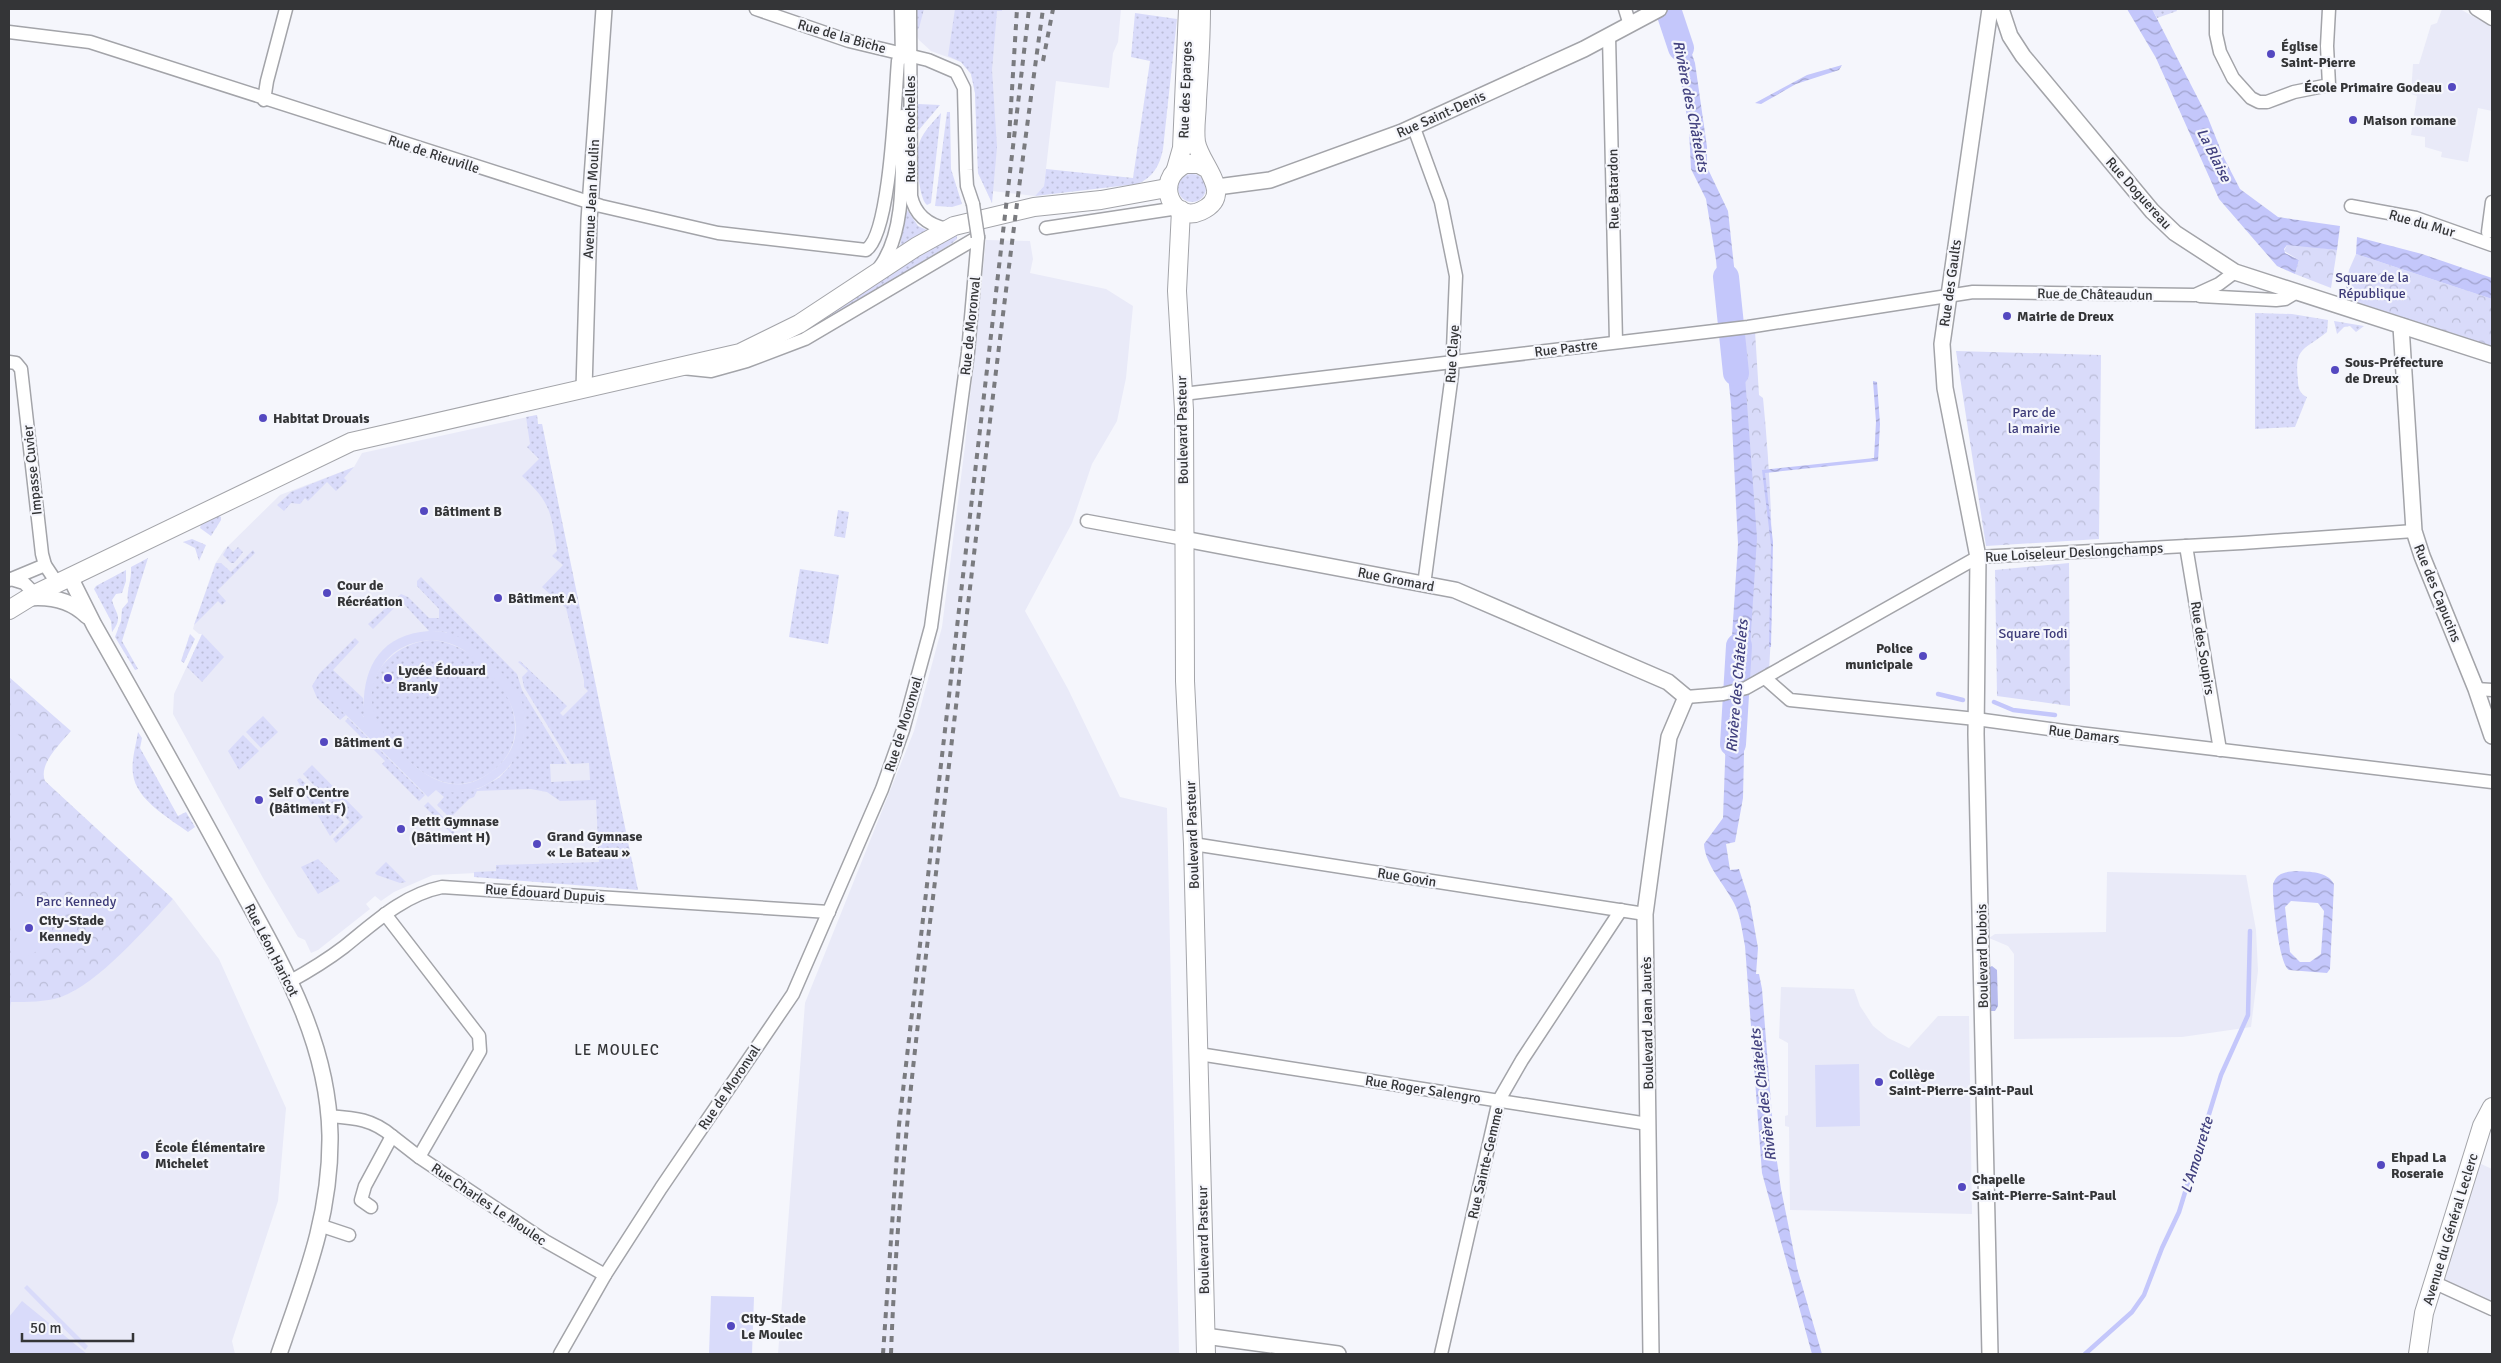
<svg xmlns="http://www.w3.org/2000/svg" width="2501" height="1363" viewBox="0 0 2501 1363" font-family="Signika,sans-serif">
	<style>
		.built { fill: #e9eaf8 }
		.grass { fill: url(#grass-dots) }
		.forest { fill: url(#forest-crowns) }
		.park { fill: url(#park-crowns) }
		.garden { fill: #d9dbfa; fill-rule: evenodd }
		.water { fill: url(#water-waves); fill-rule: evenodd }
		.lines { fill: none; stroke-linecap: round; stroke-linejoin: round }
		.stream { stroke: #c4c7fb; stroke-width: 4.5 }
		.river { stroke: #c4c7fb; stroke-width: 26 }
		.minor-casing { stroke: #a3a4a9; stroke-width: 15 }
		.tertiary-casing { stroke: #a3a4a9; stroke-width: 18 }
		.secondary-casing { stroke: #a3a4a9; stroke-width: 20 }
		.minor { stroke: #fff; stroke-width: 12 }
		.tertiary { stroke: #fff; stroke-width: 15 }
		.secondary { stroke: #fff; stroke-width: 18 }
		.rail { stroke: #7a7b7f; stroke-width: 4; stroke-dasharray: 6 6; stroke-linecap: butt }
		.minor-bridge-casing { stroke: #a3a4a9; stroke-width: 15; stroke-linecap: butt }
		.minor-bridge { stroke: #fff; stroke-width: 12 }
		.poi-dot { fill: #5448c0; stroke: #f5f6fc; stroke-width: 2 }
		.labels { text-anchor: middle; stroke-width: 4.5; stroke-linejoin: round; paint-order: stroke }
		.street-label { font-size: 14px; fill: #343537; stroke: #f5f6fc }
		.poi-label { font-size: 14px; font-weight: bold; fill: #343537; stroke: #f5f6fc; text-anchor: start }
		.park-label { font-size: 14px; fill: #3d3b79; stroke: #f5f6fc }
		.water-label { font-size: 15px; font-style: italic; fill: #41407e; stroke: #f5f6fc }
		.neighbourhood-label { font-size: 15px; letter-spacing: 1px; fill: #343537; stroke: #f5f6fc }
	</style>
	<defs>
		<pattern id="grass-dots" width="8" height="8" patternUnits="userSpaceOnUse" patternTransform="scale(1.25)"><rect width="8" height="8" fill="#d9dbfa"/><path d="M2 2h.1M6 6h.1" fill="none" stroke="#bbbdd7" stroke-width="1.8" stroke-linecap="round"/></pattern>
		<pattern id="forest-crowns" width="20" height="18" patternUnits="userSpaceOnUse" patternTransform="scale(1.25)"><rect width="20" height="18" fill="#b6baed"/><path d="M2 6a3 3 0 1 1 6 0M12 15a3 3 0 1 1 6 0" fill="none" stroke="#9598c1"/></pattern>
		<pattern id="park-crowns" width="20" height="18" patternUnits="userSpaceOnUse" patternTransform="scale(1.25)"><rect width="20" height="18" fill="#d9dbfa"/><path d="M2 6a3 3 0 1 1 6 0M12 15a3 3 0 1 1 6 0" fill="none" stroke="#bbbdd7"/></pattern>
		<pattern id="water-waves" width="16" height="10" patternUnits="userSpaceOnUse" patternTransform="scale(1.25)"><rect width="16" height="10" fill="#c4c7fb"/><path d="M0 5q4-4 8 0t8 0" fill="none" stroke="#a0a2cc"/></pattern>
	</defs>
	<rect width="100%" height="100%" fill="#f5f6fc"/>
	<g class="built">
		<polygon points="916,9 1121,9 1118,42 1113,53 1109,88 1056,81 1044,186 1035,196 992,191 992,203 978,173 975,93 971,74 961,62 931,51 919,40 915,33"/>
		<polygon points="2442,9 2460,9 2492,27 2492,111 2478,108 2468,162 2441,157 2442,152 2425,147 2425,137 2411,135 2417,96 2411,94 2413,64 2419,64 2431,25 2437,23"/>
		<polygon points="986,240 1030,241 1033,259 1030,273 1106,289 1133,306 1126,378 1117,421 1092,464 1072,523 1025,611 1068,689 1120,797 1167,808 1179,1354 778,1354 805,1003 914,731 942,627 965,446"/>
		<polygon points="537,415 538,424 542,424 629,855 610,867 433,875 394,892 381,901 375,896 366,904 370,909 318,950 311,953 305,940 298,937 263,878 173,714 174,694 202,634 199,634 193,629 194,625 215,564 224,550 280,495 354,467 362,453"/>
		<polygon points="2107,872 2246,875 2256,930 2258,971 2251,1027 2182,1037 2014,1039 2014,954 2008,946 1989,938 1995,934 2106,932"/>
		<polygon points="173,899 219,959 286,1108 278,1201 232,1341 235,1354 9,1354 9,1015 11,1002 60,997 74,991 106,965"/>
		<polygon points="1781,987 1854,989 1860,1006 1873,1026 1888,1038 1909,1048 1938,1016 1969,1016 1972,1214 1790,1210 1789,1127 1785,1126 1785,1116 1788,1115 1788,1043 1779,1038"/>
		<polygon points="2479,1163 2492,1169 2492,1303 2439,1278"/>
	</g>
	<g class="grass">
		<polygon points="916,9 924,9 919,28 915,33"/>
		<polygon points="955,9 1002,9 1002,11 997,11 992,70 997,147 992,203 978,173 975,93 971,74 961,62 948,56"/>
		<polygon points="2152,9 2176,9 2177,11 2157,18"/>
		<path d="M1135,13L1177,19L1163,149C1160,165 1153,178 1137,184L1035,196L1044,186L1046,169L1133,178L1150,61L1131,57Z"/>
		<polygon points="918,104 940,105 918,131"/>
		<polygon points="947,112 950,112 951,169 962,204 952,207 935,206"/>
		<path d="M941,113L931,203L927,205C918,198 915,151 920,141C924,131 934,121 941,113Z"/>
		<circle cx="1192" cy="188" r="14"/>
		<polygon points="904,205 918,226 927,230 900,248"/>
		<polygon points="957,234 957,239 951,244 813,329 762,352 921,253"/>
		<path d="M2255,313L2292,314L2328,320L2327,332C2304,351 2294,346 2298,381C2298,388 2300,394 2307,397L2295,427L2255,429Z"/>
		<polygon points="2334,321 2364,326 2356,332 2350,326 2344,327 2337,334"/>
		<path d="M537,415L538,424H542L638,890L474,877V872L496,871V865L599,862L596,800L560,801L547,792L531,789L477,791L474,797L469,799L450,818L437,805L444,797L436,790L442,791L478,789L499,778L510,766L523,738L525,719L517,693L446,632L429,631L401,601L373,629L368,624L401,594L408,597L429,618H439V609L417,586V581L421,577L517,674L522,690L567,764H550L551,782L590,780L589,763L571,764L524,687L522,677L528,671L518,662L520,661L567,706L560,713L563,716L588,691L584,687V680L566,608L542,587L563,565L552,556L557,551C551,512 551,503 522,476L539,459L527,447L530,444L526,417Z"/>
		<polygon points="354,467 344,478 347,481 336,491 327,482 308,501 305,498 300,504 291,503 284,511 277,505 291,492"/>
		<polygon points="838,510 849,512 845,538 834,536"/>
		<polygon points="217,514 221,517 221,520 211,536 200,528 202,521"/>
		<polygon points="192,539 206,545 199,561 195,548 183,542"/>
		<polygon points="228,546 233,552 238,547 243,552 234,563 231,563 223,555"/>
		<polygon points="253,550 255,553 217,591 226,601 222,605 218,601 194,625 216,563 221,563 231,572"/>
		<path d="M148,558L122,641L138,669L135,670L115,637L121,621L122,609L128,602C126,591 132,580 131,567Z"/>
		<polygon points="800,569 839,575 828,644 789,637"/>
		<path d="M126,570V581L122,593L116,594L112,600C115,613 124,617 112,632L111,621L94,589L96,586Z"/>
		<polygon points="190,634 195,639 184,663 181,661"/>
		<polygon points="202,634 224,657 202,682 187,667"/>
		<polygon points="355,638 359,642 333,670 363,698 365,717 326,694 346,715 340,720 317,698 312,686 319,674"/>
		<path d="M430,640C488,642 553,732 488,774C453,797 423,776 398,751C387,740 377,729 373,714C363,675 393,644 430,640Z"/>
		<polygon points="263,716 278,732 261,748 246,732"/>
		<polygon points="348,718 425,795 419,801 382,764 385,761 345,721"/>
		<path d="M138,732L142,738L140,748L178,816L186,812L195,827L188,832C169,818 136,800 133,774C131,761 136,745 138,732Z"/>
		<polygon points="243,735 259,751 239,770 228,751"/>
		<polygon points="312,765 363,817 336,843 333,839 350,822 303,774"/>
		<polygon points="300,778 344,822 330,836 297,780"/>
		<polygon points="428,802 454,828 454,836 424,806"/>
		<polygon points="318,859 340,881 318,894 301,867"/>
		<polygon points="386,862 406,882 400,883 377,875 375,873"/>
	</g>
	<polygon class="forest" points="1992,966 1997,970 1998,1006 1995,1011 1991,1011 1988,968"/>
	<g class="park">
		<polygon points="2291,244 2337,250 2331,288 2295,274 2299,260 2284,251 2287,245"/>
		<polygon points="2356,254 2492,299 2492,347 2344,301 2349,270"/>
		<path d="M1755,331L1759,395L1763,398C1772,489 1775,580 1769,671L1739,685L1751,573L1736,334Z"/>
		<polygon points="1956,351 2101,355 2099,539 1986,546"/>
		<polygon points="2069,563 2070,706 1997,696 1995,570"/>
		<path d="M9,677L71,731C61,743 38,764 45,781L173,899C146,928 98,984 61,997C45,1002 28,1002 11,1002L9,1015Z"/>
	</g>
	<g class="garden">
		<path d="M429,631C453,630 470,641 486,658C500,671 516,684 522,702C538,755 488,804 436,790L428,797L325,694L334,686L364,717C361,670 378,635 429,631ZM430,640C454,641 468,651 485,668C517,700 533,744 488,774C455,797 425,778 401,753C377,729 360,699 382,666C393,649 410,642 430,640Z"/>
		<polygon points="9,724 26,744 9,759"/>
		<polygon points="28,893 54,942 26,957 9,923 9,903"/>
		<polygon points="1859,1064 1860,1126 1816,1127 1815,1065"/>
		<polygon points="27,1285 88,1346 85,1350 24,1288"/>
		<polygon points="711,1296 754,1297 752,1354 709,1354"/>
		<polygon points="22,1301 87,1354 9,1354 9,1317"/>
	</g>
	<g class="water">
		<polygon points="2127,9 2152,9 2208,118 2224,158 2240,189 2278,217 2340,226 2337,250 2287,245 2284,249 2285,253 2299,260 2295,274 2277,266 2219,199 2156,58"/>
		<polygon points="1677,10 1695,63 1707,147 1707,167 1728,211 1739,312 1721,315 1716,260 1706,199 1691,169 1689,129 1677,58 1660,20"/>
		<polygon points="1842,65 1839,70 1796,84 1761,104 1755,103 1807,75"/>
		<polygon points="2357,237 2422,254 2492,278 2492,299 2356,254"/>
		<polygon points="1742,336 1757,538 1748,678 1729,683 1738,544 1731,404 1724,338"/>
		<polygon points="1873,381 1877,382 1880,424 1878,461 1765,473 1773,542 1771,647 1769,647 1771,545 1762,470 1874,458 1876,422"/>
		<path d="M1727,707L1745,708L1743,798L1735,842L1726,844L1730,870L1739,869L1750,903L1758,948L1756,974H1759L1762,989L1774,1141L1781,1189L1797,1268L1822,1354H1812L1762,1173L1745,946C1742,932 1741,916 1734,903C1725,885 1705,865 1704,844L1723,818Z"/>
		<path d="M2297,871C2310,872 2327,871 2334,884L2330,969L2327,973L2289,970C2279,965 2272,897 2273,884C2277,872 2286,872 2297,871ZM2291,901L2318,903L2324,911L2321,954L2310,962H2300L2290,952L2285,907Z"/>
	</g>
	<g class="lines">
		<g class="stream">
			<polyline points="1938,694 1963,700"/>
			<polyline points="1994,702 2013,710 2055,715"/>
			<polyline points="2085,1354 2132,1312 2144,1295 2162,1248 2179,1212 2221,1075 2248,1015 2250,931"/>
		</g>
		<g class="river">
			<polyline points="1668,9 1681,48"/>
			<polyline points="1726,277 1736,373"/>
			<polyline points="1733,744 1739,646"/>
		</g>
		<defs>
			<g id="minor">
				<polyline points="756,9 849,41 928,60 956,72 964,88 966,170 967,186 973,204"/>
				<polyline points="901,9 902,58"/>
				<path d="M910,9L911,196C915,215 928,225 947,229"/>
				<polyline points="1625,9 1630,25"/>
				<polyline points="2216,9 2216,34 2220,52 2233,78 2251,98 2259,102 2267,102 2294,92 2329,85 2327,46 2329,9"/>
				<polyline points="2476,9 2492,19"/>
				<path d="M9,32L90,42L601,206L718,233L866,250C891,234 895,94 898,61L901,52"/>
				<polyline points="1609,36 1616,342"/>
				<polyline points="264,100 267,81 286,9"/>
				<polyline points="1414,128 1441,202 1456,276 1452,374 1424,585"/>
				<polyline points="2351,206 2416,218 2492,245"/>
				<polyline points="1046,228 1178,208"/>
				<polyline points="2488,232 2492,202"/>
				<path d="M879,268C908,230 901,163 902,116"/>
				<polyline points="2200,296 2276,300 2285,299 2295,293"/>
				<polyline points="9,362 16,363 21,369 42,554 45,565 57,583"/>
				<polyline points="682,368 711,371 747,361 805,339 978,237"/>
				<polyline points="1183,394 1748,327 1973,292 2195,295 2219,284 2235,272"/>
				<polyline points="1087,521 1184,539"/>
				<polyline points="2186,546 2220,750"/>
				<polyline points="11,579 24,583 35,594"/>
				<polyline points="9,580 45,565"/>
				<polyline points="1765,678 1790,700 1976,719 2079,733 2492,782"/>
				<polyline points="2476,689 2492,690"/>
				<polyline points="1686,697 1723,694 1746,688 1978,557 2242,543 2414,531"/>
				<polyline points="1193,844 1645,914"/>
				<polyline points="385,914 479,1036 480,1051 419,1157 545,1241 605,1275"/>
				<path d="M289,982C309,971 327,960 344,947C374,923 403,895 442,887L829,912"/>
				<polyline points="1199,1054 1648,1124"/>
				<path d="M329,1116C355,1118 372,1119 392,1136"/>
				<polyline points="371,1207 361,1200 365,1186 392,1136 419,1157"/>
				<polyline points="322,1226 349,1235"/>
				<polyline points="2433,1282 2492,1309"/>
				<polyline points="560,1354 605,1275 661,1188 793,994 882,789 903,730 931,627 968,352 978,237"/>
				<polyline points="1441,1354 1499,1100 1522,1060 1621,910"/>
			</g>
			<g id="tertiary">
				<polyline points="1990,9 1942,344 1945,388 1978,557 1976,734 1990,1354"/>
				<polyline points="2001,9 2010,36 2023,56 2152,211 2175,233 2235,272 2492,355"/>
				<polyline points="1217,187 1270,180 1402,132 1584,49 1659,9"/>
				<polyline points="2401,326 2414,531 2422,556 2476,689 2492,736"/>
				<polyline points="584,389 589,220 604,9"/>
				<polyline points="1184,539 1455,590 1668,682 1686,697 1669,737 1645,914 1651,1354"/>
				<path d="M70,577L94,625C140,706 186,787 230,869C276,954 328,1035 330,1135C331,1216 305,1279 279,1354"/>
				<path d="M28,598C50,596 71,600 87,616"/>
				<polyline points="1205,1336 1338,1354"/>
			</g>
			<g id="secondary">
				<path d="M1201,9C1201,39 1199,70 1197,100C1197,114 1194,129 1196,142C1200,165 1236,195 1201,211C1173,224 1152,181 1185,164H1199L1206,168"/>
				<polyline points="1176,169 1182,148 1188,9"/>
				<polyline points="1181,210 1177,291 1184,410 1185,681 1193,844 1206,1354"/>
				<polyline points="9,610 35,594 351,442 740,353 799,324 916,247 954,226 1034,207 1101,200 1167,188"/>
				<polyline points="2418,1354 2424,1313 2482,1126 2492,1107"/>
			</g>
		</defs>
		<use href="#minor" class="minor-casing"/>
		<use href="#tertiary" class="tertiary-casing"/>
		<use href="#secondary" class="secondary-casing"/>
		<use href="#minor" class="minor"/>
		<use href="#tertiary" class="tertiary"/>
		<use href="#secondary" class="secondary"/>
		<g class="rail">
			<polyline points="1043,61 1053,9"/>
			<polyline points="1009,138 1017,9"/>
			<polyline points="883,1354 899,1125 1029,9"/>
			<path d="M891,1354C898,1157 926,961 949,765C979,513 1008,260 1043,9"/>
		</g>
		<defs>
			<polyline id="minor-bridge" points="973,204 978,237"/>
		</defs>
		<use href="#minor-bridge" class="minor-bridge-casing"/>
		<use href="#minor-bridge" class="minor-bridge"/>
	</g>
	<g class="poi-dot">
		<circle cx="2271" cy="54" r="5"/>
		<circle cx="2452" cy="87" r="5"/>
		<circle cx="2353" cy="120" r="5"/>
		<circle cx="2007" cy="316" r="5"/>
		<circle cx="2335" cy="370" r="5"/>
		<circle cx="263" cy="418" r="5"/>
		<circle cx="424" cy="511" r="5"/>
		<circle cx="327" cy="593" r="5"/>
		<circle cx="498" cy="598" r="5"/>
		<circle cx="1923" cy="656" r="5"/>
		<circle cx="388" cy="678" r="5"/>
		<circle cx="324" cy="742" r="5"/>
		<circle cx="259" cy="800" r="5"/>
		<circle cx="401" cy="829" r="5"/>
		<circle cx="537" cy="844" r="5"/>
		<circle cx="29" cy="928" r="5"/>
		<circle cx="1879" cy="1082" r="5"/>
		<circle cx="145" cy="1155" r="5"/>
		<circle cx="2381" cy="1165" r="5"/>
		<circle cx="1962" cy="1187" r="5"/>
		<circle cx="731" cy="1326" r="5"/>
	</g>
	<g class="labels">
		<g class="street-label">
			<text transform="translate(842 36) rotate(16)" y="5">Rue de la Biche</text>
			<text transform="translate(1185 90) rotate(-88)" y="5">Rue des Eparges</text>
			<text transform="translate(1441 114) rotate(-24)" y="5">Rue Saint-Denis</text>
			<text transform="translate(910 129) rotate(-90)" y="5">Rue des Rochelles</text>
			<text transform="translate(434 154) rotate(18)" y="5">Rue de Rieuville</text>
			<text transform="translate(1613 189) rotate(-91)" y="5">Rue Batardon</text>
			<text transform="translate(2139 193) rotate(48)" y="5">Rue Doguereau</text>
			<text transform="translate(591 199) rotate(-87)" y="5">Avenue Jean Moulin</text>
			<text transform="translate(2422 223) rotate(16)" y="5">Rue du Mur</text>
			<text transform="translate(1950 283) rotate(-82)" y="5">Rue des Gaults</text>
			<text transform="translate(2095 294) rotate(1)" y="5">Rue de Châteaudun</text>
			<text transform="translate(970 326) rotate(-84)" y="5">Rue de Moronval</text>
			<text transform="translate(1566 348) rotate(-7)" y="5">Rue Pastre</text>
			<text transform="translate(1452 354) rotate(-86)" y="5">Rue Claye</text>
			<text transform="translate(1182 430) rotate(-91)" y="5">Boulevard Pasteur</text>
			<text transform="translate(32 470) rotate(-96)" y="5">Impasse Cuvier</text>
			<text transform="translate(2074 552) rotate(-3)" y="5">Rue Loiseleur Deslongchamps</text>
			<text transform="translate(1396 579) rotate(11)" y="5">Rue Gromard</text>
			<text transform="translate(2438 593) rotate(68)" y="5">Rue des Capucins</text>
			<text transform="translate(2203 648) rotate(81)" y="5">Rue des Soupirs</text>
			<text transform="translate(903 724) rotate(-73)" y="5">Rue de Moronval</text>
			<text transform="translate(2084 734) rotate(7)" y="5">Rue Damars</text>
			<text transform="translate(1192 835) rotate(-92)" y="5">Boulevard Pasteur</text>
			<text transform="translate(1407 877) rotate(9)" y="5">Rue Govin</text>
			<text transform="translate(545 893) rotate(4)" y="5">Rue Édouard Dupuis</text>
			<text transform="translate(272 950) rotate(63)" y="5">Rue Léon Haricot</text>
			<text transform="translate(1982 956) rotate(-91)" y="5">Boulevard Dubois</text>
			<text transform="translate(1647 1023) rotate(-91)" y="5">Boulevard Jean Jaurès</text>
			<text transform="translate(729 1087) rotate(-56)" y="5">Rue de Moronval</text>
			<text transform="translate(1423 1089) rotate(9)" y="5">Rue Roger Salengro</text>
			<text transform="translate(1485 1163) rotate(-77)" y="5">Rue Sainte-Gemme</text>
			<text transform="translate(489 1204) rotate(34)" y="5">Rue Charles Le Moulec</text>
			<text transform="translate(2450 1229) rotate(-73)" y="5">Avenue du Général Leclerc</text>
			<text transform="translate(1203 1240) rotate(-91)" y="5">Boulevard Pasteur</text>
		</g>
		<g class="poi-label">
			<text x="2281" y="51">Église<tspan x="2281" dy="16">Saint-Pierre</tspan></text>
			<text x="2442" y="92" text-anchor="end">École Primaire Godeau</text>
			<text x="2363" y="125">Maison romane</text>
			<text x="2017" y="321">Mairie de Dreux</text>
			<text x="2345" y="367">Sous-Préfecture<tspan x="2345" dy="16">de Dreux</tspan></text>
			<text x="273" y="423">Habitat Drouais</text>
			<text x="434" y="516">Bâtiment B</text>
			<text x="337" y="590">Cour de<tspan x="337" dy="16">Récréation</tspan></text>
			<text x="508" y="603">Bâtiment A</text>
			<text x="1913" y="653" text-anchor="end">Police<tspan x="1913" dy="16">municipale</tspan></text>
			<text x="398" y="675">Lycée Édouard<tspan x="398" dy="16">Branly</tspan></text>
			<text x="334" y="747">Bâtiment G</text>
			<text x="269" y="797">Self O'Centre<tspan x="269" dy="16">(Bâtiment F)</tspan></text>
			<text x="411" y="826">Petit Gymnase<tspan x="411" dy="16">(Bâtiment H)</tspan></text>
			<text x="547" y="841">Grand Gymnase<tspan x="547" dy="16">« Le Bateau »</tspan></text>
			<text x="39" y="925">City-Stade<tspan x="39" dy="16">Kennedy</tspan></text>
			<text x="1889" y="1079">Collège<tspan x="1889" dy="16">Saint-Pierre-Saint-Paul</tspan></text>
			<text x="155" y="1152">École Élémentaire<tspan x="155" dy="16">Michelet</tspan></text>
			<text x="2391" y="1162">Ehpad La<tspan x="2391" dy="16">Roseraie</tspan></text>
			<text x="1972" y="1184">Chapelle<tspan x="1972" dy="16">Saint-Pierre-Saint-Paul</tspan></text>
			<text x="741" y="1323">City-Stade<tspan x="741" dy="16">Le Moulec</tspan></text>
		</g>
		<g class="park-label">
			<text x="2372" y="282">Square de la<tspan x="2372" dy="16">République</tspan></text>
			<text x="2034" y="417">Parc de<tspan x="2034" dy="16">la mairie</tspan></text>
			<text x="2033" y="638">Square Todi</text>
			<text x="76" y="906">Parc Kennedy</text>
		</g>
		<g class="water-label">
			<text transform="translate(1691 106) rotate(79)" y="5">Rivière des Châtelets</text>
			<text transform="translate(2214 155) rotate(63)" y="5">La Blaise</text>
			<text transform="translate(1737 686) rotate(-85)" y="5">Rivière des Châtelets</text>
			<text transform="translate(1763 1095) rotate(-97)" y="5">Rivière des Châtelets</text>
			<text transform="translate(2197 1155) rotate(-73)" y="5">L'Amourette</text>
		</g>
		<g class="neighbourhood-label">
			<text x="617" y="1055">LE MOULEC</text>
		</g>
	</g>
	<rect width="2501" height="1363" fill="none" stroke="#343537" stroke-width="20"/>
	<path d="M22 1333v8h111v-8" fill="none" stroke="#343537" stroke-width="2.5"/>
	<text x="30" y="1333" font-size="15" fill="#343537" stroke="#f5f6fc" stroke-width="4" paint-order="stroke">50 m</text>
</svg>
